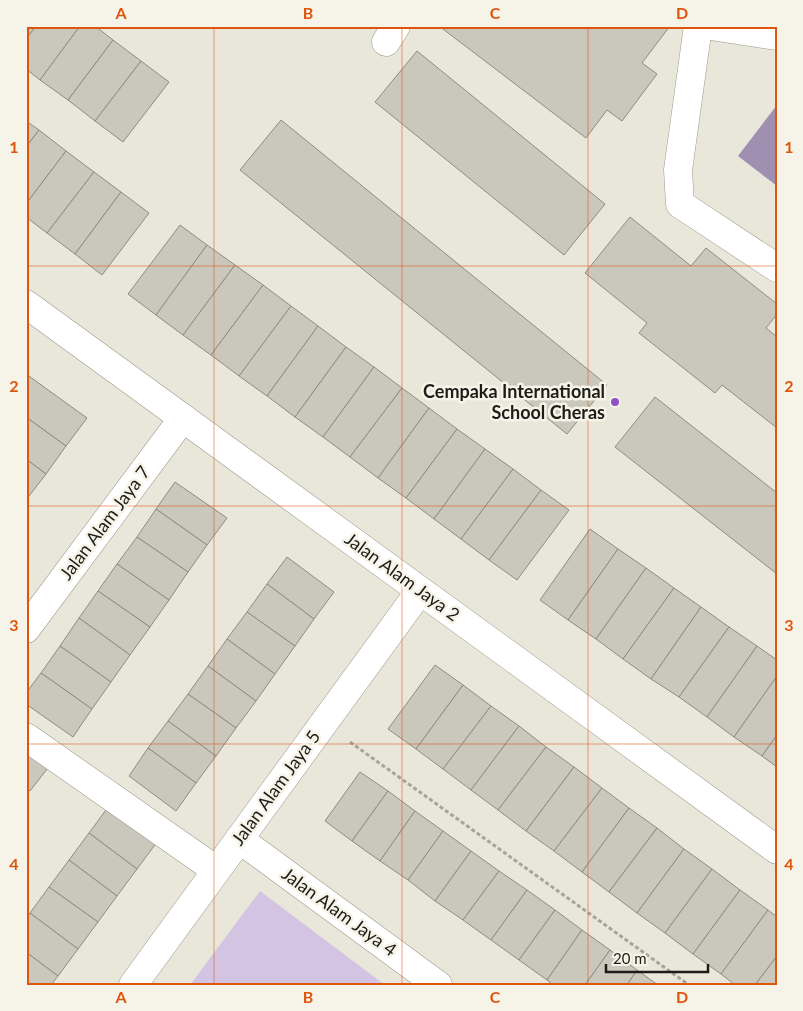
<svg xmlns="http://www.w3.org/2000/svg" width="803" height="1011" viewBox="0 0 803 1011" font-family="Lato,sans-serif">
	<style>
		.green { fill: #d3c4e4 }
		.water { fill: #9f8fb0 }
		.building { fill: #cac8bc; stroke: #8e8c81 }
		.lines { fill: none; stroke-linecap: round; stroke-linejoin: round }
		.minor-casing { stroke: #9c9a8e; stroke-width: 29 }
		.path { stroke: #a7a49b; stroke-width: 3; stroke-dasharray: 4 2.5; stroke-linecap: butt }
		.minor { stroke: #fff; stroke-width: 28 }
		.grid { fill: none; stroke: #de560d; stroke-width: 1; stroke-opacity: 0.55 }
		.poi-dot { fill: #9150c6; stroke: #f6f4e8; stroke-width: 2 }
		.labels { text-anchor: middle; stroke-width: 5; stroke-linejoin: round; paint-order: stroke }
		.poi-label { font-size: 18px; font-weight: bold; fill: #1d1c18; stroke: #f6f4e8; text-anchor: end }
		.street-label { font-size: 18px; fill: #1d1c18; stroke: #f6f4e8 }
		.neatline { fill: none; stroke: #de560d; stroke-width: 2 }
		.grid-label { font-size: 16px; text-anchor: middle; font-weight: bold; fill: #de560d }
	</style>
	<rect width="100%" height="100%" fill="#e9e6da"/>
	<polygon class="green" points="260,891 385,985 190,985"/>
	<polygon class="water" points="777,105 777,186 738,156"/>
	<g class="building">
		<polygon points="26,26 36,26 26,39"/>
		<polygon points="36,26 80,26 40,80 26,69 26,39"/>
		<polygon points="80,26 95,26 113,40 68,100 40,80"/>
		<polygon points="439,26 670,26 642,63 657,74 622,121 607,110 586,138"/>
		<polygon points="113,40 141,61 95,121 68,100"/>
		<polygon points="417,51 605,204 564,255 375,102"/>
		<polygon points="141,61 169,82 123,142 95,121"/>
		<polygon points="281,120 607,385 567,434 240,170"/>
		<polygon points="26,121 39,130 26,147"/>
		<polygon points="39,130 66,151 26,204 26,147"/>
		<polygon points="66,151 94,172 47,233 26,217 26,204"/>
		<polygon points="94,172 121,192 75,254 47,233"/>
		<polygon points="121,192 149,213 102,275 75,254"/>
		<polygon points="630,217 691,266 706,248 777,304 777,314 766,328 777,337 777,428 722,385 715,393 639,333 647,323 585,273"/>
		<polygon points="180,225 207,245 156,315 128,294"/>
		<polygon points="207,245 235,265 183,335 156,315"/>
		<polygon points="235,265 263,285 211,355 183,335"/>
		<polygon points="263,285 291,306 239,376 211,355"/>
		<polygon points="291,306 318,326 267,396 239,376"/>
		<polygon points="318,326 346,347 295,417 267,396"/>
		<polygon points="346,347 374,367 323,437 295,417"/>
		<polygon points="374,367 402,388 350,457 323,437"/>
		<polygon points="26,374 87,418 66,446 26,417"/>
		<polygon points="402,388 429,408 378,478 350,457"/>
		<polygon points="655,397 777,493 777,574 615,447"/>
		<polygon points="429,408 457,429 406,498 378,478"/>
		<polygon points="26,417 66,446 46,474 26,459"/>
		<polygon points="457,429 485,449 434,519 406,498"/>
		<polygon points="485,449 513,469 461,539 434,519"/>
		<polygon points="26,459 46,474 26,500"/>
		<polygon points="513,469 541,490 489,560 461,539"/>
		<polygon points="175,482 227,518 207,545 156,509"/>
		<polygon points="541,490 569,510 517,580 489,560"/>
		<polygon points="156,509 207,545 188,572 137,537"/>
		<polygon points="590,529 618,549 568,620 540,600"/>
		<polygon points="137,537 188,572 169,600 117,564"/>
		<polygon points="618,549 646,568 596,639 568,620"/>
		<polygon points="287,557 334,592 314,619 267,584"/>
		<polygon points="117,564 169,600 150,627 98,591"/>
		<polygon points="646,568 674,588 623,659 596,639"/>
		<polygon points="267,584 314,619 295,646 247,612"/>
		<polygon points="674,588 701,607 651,679 623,659"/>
		<polygon points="98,591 150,627 130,655 79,618"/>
		<polygon points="701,607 729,627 679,697 651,679"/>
		<polygon points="247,612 295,646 275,674 227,639"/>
		<polygon points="79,618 130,655 111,682 60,646"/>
		<polygon points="729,627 757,646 707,717 679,697"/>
		<polygon points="227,639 275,674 256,701 208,666"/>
		<polygon points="60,646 111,682 92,709 41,673"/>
		<polygon points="757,646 777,660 777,676 734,737 707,717"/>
		<polygon points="435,665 463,685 416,749 388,729"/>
		<polygon points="208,666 256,701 236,728 188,694"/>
		<polygon points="41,673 92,709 73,737 26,704 26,693"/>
		<polygon points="777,676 777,735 762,756 734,737"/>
		<polygon points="463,685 491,706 443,769 416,749"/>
		<polygon points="188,694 236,728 216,756 168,721"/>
		<polygon points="491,706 519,726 471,790 443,769"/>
		<polygon points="168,721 216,756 196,783 148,748"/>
		<polygon points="519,726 546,747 498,810 471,790"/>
		<polygon points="777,735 777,767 762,756"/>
		<polygon points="26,746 51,764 30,791 26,788"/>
		<polygon points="546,747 574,767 526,831 498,810"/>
		<polygon points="148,748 196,783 176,811 129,776"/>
		<polygon points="574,767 602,788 554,851 526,831"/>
		<polygon points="360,772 388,791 352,841 325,821"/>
		<polygon points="602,788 629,808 582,872 554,851"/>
		<polygon points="388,791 415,811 380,861 352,841"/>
		<polygon points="109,806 157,842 137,869 89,833"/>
		<polygon points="629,808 657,828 609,892 582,872"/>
		<polygon points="415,811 443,831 408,880 380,861"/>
		<polygon points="657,828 684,849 637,913 609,892"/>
		<polygon points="443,831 471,851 435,901 408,880"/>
		<polygon points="89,833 137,869 117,896 69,860"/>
		<polygon points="684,849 712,869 665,933 637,913"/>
		<polygon points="471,851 499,871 463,920 435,901"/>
		<polygon points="69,860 117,896 98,922 49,887"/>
		<polygon points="712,869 740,890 693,954 665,933"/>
		<polygon points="499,871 527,890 491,940 463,920"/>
		<polygon points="49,887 98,922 78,949 30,913"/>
		<polygon points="527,890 555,910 519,960 491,940"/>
		<polygon points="740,890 768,910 721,974 693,954"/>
		<polygon points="555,910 582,930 547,980 519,960"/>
		<polygon points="768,910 777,917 777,956 755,985 735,985 721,974"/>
		<polygon points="30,913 78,949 58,976 26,952 26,918"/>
		<polygon points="582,930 610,950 585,985 553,985 547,980"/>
		<polygon points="610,950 637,970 627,985 585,985"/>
		<polygon points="26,952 58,976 51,985 26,985"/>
		<polygon points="777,956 777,985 755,985"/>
		<polygon points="637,970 658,985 627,985"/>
	</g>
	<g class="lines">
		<defs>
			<g id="minor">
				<polyline points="698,26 678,170 680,204 777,268"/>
				<polyline points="711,26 777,36"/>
				<polyline points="386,42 396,26"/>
				<polyline points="26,304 777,850"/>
				<polyline points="26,629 183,418"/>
				<polyline points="26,737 216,870"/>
				<polyline points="239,839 438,985"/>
				<polyline points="133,985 420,591"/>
			</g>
		</defs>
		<use href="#minor" class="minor-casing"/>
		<polyline class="path" points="350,742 689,985"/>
		<use href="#minor" class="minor"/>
	</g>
	<path class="grid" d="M214,26V985M402,26V985M588,26V985M26,266H777M26,506H777M26,744H777"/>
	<circle class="poi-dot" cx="615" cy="402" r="5"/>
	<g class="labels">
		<g class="poi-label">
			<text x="605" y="398">Cempaka International<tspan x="605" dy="21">School Cheras</tspan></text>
		</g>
		<g class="street-label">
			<text transform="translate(105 523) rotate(-53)" y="6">Jalan Alam Jaya 7</text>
			<text transform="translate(402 577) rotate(36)" y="6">Jalan Alam Jaya 2</text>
			<text transform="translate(276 788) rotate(-54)" y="6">Jalan Alam Jaya 5</text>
			<text transform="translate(339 912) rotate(36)" y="6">Jalan Alam Jaya 4</text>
		</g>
	</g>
	<rect width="803" height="1011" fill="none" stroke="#f6f4e8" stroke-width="55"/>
	<path d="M606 964v8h102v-8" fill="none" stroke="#1d1c18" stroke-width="2.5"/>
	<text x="613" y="964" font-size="15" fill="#1d1c18" stroke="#f6f4e8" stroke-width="4" paint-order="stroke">20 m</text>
	<rect x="28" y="28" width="748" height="956" class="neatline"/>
	<g class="grid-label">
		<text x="121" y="19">A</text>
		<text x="308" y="19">B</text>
		<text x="495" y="19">C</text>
		<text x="682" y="19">D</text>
		<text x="14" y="153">1</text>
		<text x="789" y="153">1</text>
		<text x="14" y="392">2</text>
		<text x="789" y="392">2</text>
		<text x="14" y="631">3</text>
		<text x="789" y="631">3</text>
		<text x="14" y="870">4</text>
		<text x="789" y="870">4</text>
		<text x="121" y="1003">A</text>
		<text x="308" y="1003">B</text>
		<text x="495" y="1003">C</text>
		<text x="682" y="1003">D</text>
	</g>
</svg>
